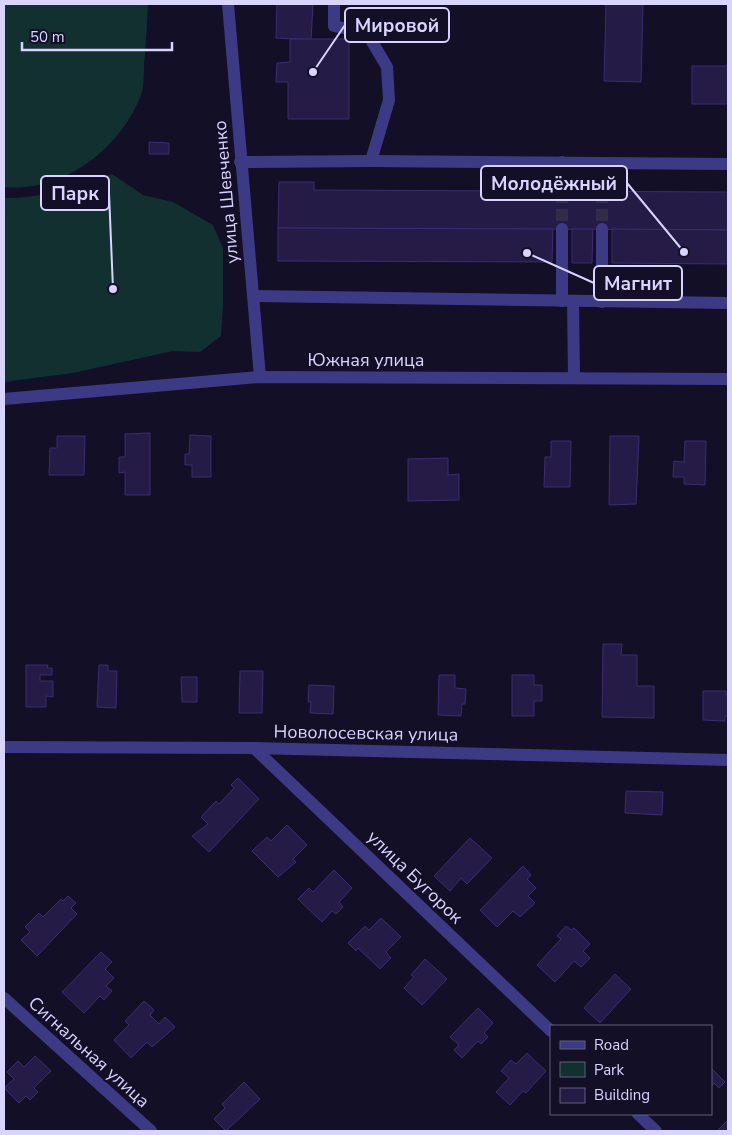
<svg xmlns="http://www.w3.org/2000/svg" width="732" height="1135" viewBox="0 0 732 1135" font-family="'Nunito Sans',sans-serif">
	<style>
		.green { fill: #12302f }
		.building { fill: #241b47; stroke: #3b2d73 }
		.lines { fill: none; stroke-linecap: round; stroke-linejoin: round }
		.minor-tunnel { stroke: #312d47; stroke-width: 12; stroke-dasharray: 12 6; stroke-linecap: butt }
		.minor { stroke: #3d3a85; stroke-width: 12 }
		.labels { text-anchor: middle; stroke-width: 4.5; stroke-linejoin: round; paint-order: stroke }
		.street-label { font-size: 18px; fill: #d9d4ff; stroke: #130f26 }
		.leader { fill: none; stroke: #d9d4ff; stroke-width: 2 }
		.callout-dot { fill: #d9d4ff; stroke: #130f26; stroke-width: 2 }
		.callout { fill: #130f26; stroke: #d9d4ff; stroke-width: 2 }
		.callout-label { font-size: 19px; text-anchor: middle; font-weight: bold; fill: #d9d4ff }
	</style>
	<rect width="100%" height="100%" fill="#130f26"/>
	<g class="green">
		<path d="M4,4H148C147,24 146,45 144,65C144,73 144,84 142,92C123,147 64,193 4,187Z"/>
		<path d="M112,174L143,195L173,202L213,225L223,248V305L221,336L200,352L173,351L73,373L4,382V198C41,199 77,186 112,174Z"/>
	</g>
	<g class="building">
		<polygon points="277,4 313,4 311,40 276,38"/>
		<polygon points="606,4 643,4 641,82 604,81"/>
		<polygon points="290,39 349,39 349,119 288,119 288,82 276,82 277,63 290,62"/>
		<rect x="692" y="66" width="36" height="38"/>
		<polygon points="149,142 169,143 169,154 149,154"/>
		<polygon points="279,182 314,182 314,190 728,192 728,230 278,228"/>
		<polygon points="278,228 553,229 552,262 278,261"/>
		<polygon points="572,229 593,229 592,263 572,263"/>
		<polygon points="612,229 728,230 728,264 612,263"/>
		<polygon points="150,433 150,495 125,495 125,472 119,473 119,457 125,457 125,434"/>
		<polygon points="190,435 211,436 211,477 192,477 192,465 185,465 185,454 189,454"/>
		<polygon points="57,436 85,436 84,475 49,475 50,448 57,448"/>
		<polygon points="610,436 639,436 636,504 609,505"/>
		<polygon points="551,441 571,441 570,487 544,487 545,457 551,457"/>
		<polygon points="685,441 706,441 705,485 684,484 684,477 673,477 674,461 684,462"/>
		<polygon points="448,458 448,475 459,474 459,500 408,501 408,459"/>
		<polygon points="603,644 622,644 621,655 637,655 637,686 654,686 654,718 602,717"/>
		<polygon points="26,665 48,665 47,668 52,668 52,675 40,675 40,681 53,681 53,697 46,696 46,707 26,707"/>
		<polygon points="99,665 108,665 108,671 117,671 116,708 97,707"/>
		<polygon points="240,671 263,671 262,713 239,713"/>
		<polygon points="439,675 455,675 455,688 466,689 465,704 462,704 461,716 438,715"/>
		<polygon points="512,675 534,675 534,685 542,685 542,701 534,701 534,716 512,716"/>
		<polygon points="181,677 197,677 197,702 182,702"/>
		<polygon points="309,685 334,686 333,714 310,713 311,702 308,702"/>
		<polygon points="703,691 726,691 726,695 728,695 728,716 725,716 725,721 703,720"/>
		<polygon points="238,778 259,799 209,852 192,836 208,824 201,817 216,801 219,804 234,788 231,785"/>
		<polygon points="626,791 663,792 662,815 625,813"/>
		<polygon points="287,825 307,845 293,859 296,862 278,877 252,851 267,837 271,841"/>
		<polygon points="470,838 492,858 467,884 461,878 450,891 434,876"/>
		<polygon points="523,866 531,875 527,879 536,888 528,896 535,903 520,917 513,911 497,927 480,910"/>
		<polygon points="334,870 352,888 339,902 343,907 336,914 332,911 322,922 298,899 309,888 313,892"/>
		<polygon points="68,896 76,903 71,908 77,914 37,956 21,940 30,932 25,927 39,913 43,917 61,899 63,901"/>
		<polygon points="381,918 401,937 386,952 391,958 380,969 358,948 356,951 348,943 365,926 369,930"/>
		<polygon points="566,926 571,930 574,928 590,944 583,951 590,958 581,967 574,961 555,982 537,965 561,939 557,936"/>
		<polygon points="101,952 112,962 105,969 114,978 106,986 112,991 104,1000 100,996 84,1013 62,992"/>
		<polygon points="425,959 447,979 422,1005 404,988 414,977 411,975"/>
		<polygon points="615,974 631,989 600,1023 584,1008"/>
		<polygon points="144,1001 154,1010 150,1015 159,1024 165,1017 175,1027 152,1047 147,1042 131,1058 114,1040 129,1025 125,1021"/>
		<polygon points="478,1008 493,1023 484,1033 488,1037 481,1044 478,1041 462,1058 454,1050 459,1045 450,1037"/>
		<polygon points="527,1053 546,1071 526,1093 523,1091 510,1105 496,1092 509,1078 501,1071 511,1060 516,1064"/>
		<polygon points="35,1056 51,1071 34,1088 38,1092 30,1100 26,1096 19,1103 4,1088 14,1079 7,1072 18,1061 24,1067"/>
		<polygon points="711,1068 725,1082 719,1088 714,1083 711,1087"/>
		<polygon points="244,1082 260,1099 226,1131 214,1119 225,1108 222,1104"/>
		<polygon points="728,1120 728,1131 717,1131"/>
	</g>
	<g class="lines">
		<g class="minor-tunnel">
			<polyline points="562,191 562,229"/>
			<polyline points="602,191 602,229"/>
		</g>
		<g class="minor">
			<polyline points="228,4 260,377"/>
			<polyline points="334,4 334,26 367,33 387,67 389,100 371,161"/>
			<polyline points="240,162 371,161 728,164"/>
			<polyline points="562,191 562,162"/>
			<polyline points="602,191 602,163"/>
			<polyline points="602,229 602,302"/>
			<polyline points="253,296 728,303"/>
			<polyline points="562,301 562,229"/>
			<polyline points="573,301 574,377"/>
			<polyline points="4,399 260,377 728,379"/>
			<polyline points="4,747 254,748 728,760"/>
			<polyline points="254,748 551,1031"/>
			<polyline points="4,998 151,1131"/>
			<polyline points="638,1114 656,1131"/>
		</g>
	</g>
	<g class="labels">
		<g class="street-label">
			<text transform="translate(226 192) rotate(-95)" y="6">улица Шевченко</text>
			<text x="366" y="366">Южная улица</text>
			<text transform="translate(366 733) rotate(1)" y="6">Новолосевская улица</text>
			<text transform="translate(415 877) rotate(44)" y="6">улица Бугорок</text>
			<text transform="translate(89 1052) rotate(42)" y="6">Сигнальная улица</text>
		</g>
	</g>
	<path class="leader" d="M313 72L345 25M684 252L627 183M113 289L109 193M527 253L594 283"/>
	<g class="callout-dot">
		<circle cx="313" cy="72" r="5"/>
		<circle cx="684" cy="252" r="5"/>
		<circle cx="113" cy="289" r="5"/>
		<circle cx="527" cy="253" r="5"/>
	</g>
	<g class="callout">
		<rect x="345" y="8" width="104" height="34" rx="5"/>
		<rect x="481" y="166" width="146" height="34" rx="5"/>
		<rect x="41" y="176" width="68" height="34" rx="5"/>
		<rect x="594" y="266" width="88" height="34" rx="5"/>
	</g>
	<g class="callout-label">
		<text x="397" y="32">Мировой</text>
		<text x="554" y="190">Молодёжный</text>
		<text x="75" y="200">Парк</text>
		<text x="638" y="290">Магнит</text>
	</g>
	<rect width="732" height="1135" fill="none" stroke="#d9d4ff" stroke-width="10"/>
	<rect x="550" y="1025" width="162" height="90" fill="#130f26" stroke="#625e7d"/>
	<rect x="560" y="1041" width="25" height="8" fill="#3d3a85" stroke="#625e7d"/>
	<text x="594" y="1050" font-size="15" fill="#d9d4ff">Road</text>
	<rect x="560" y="1062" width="25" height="15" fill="#12302f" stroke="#625e7d"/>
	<text x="594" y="1075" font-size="15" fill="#d9d4ff">Park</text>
	<rect x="560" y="1088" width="25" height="15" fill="#241b47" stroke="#625e7d"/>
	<text x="594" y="1100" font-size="15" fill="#d9d4ff">Building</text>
	<path d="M22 42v8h150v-8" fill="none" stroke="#d9d4ff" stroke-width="2.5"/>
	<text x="30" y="42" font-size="15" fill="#d9d4ff" stroke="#130f26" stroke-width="4" paint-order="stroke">50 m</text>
</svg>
